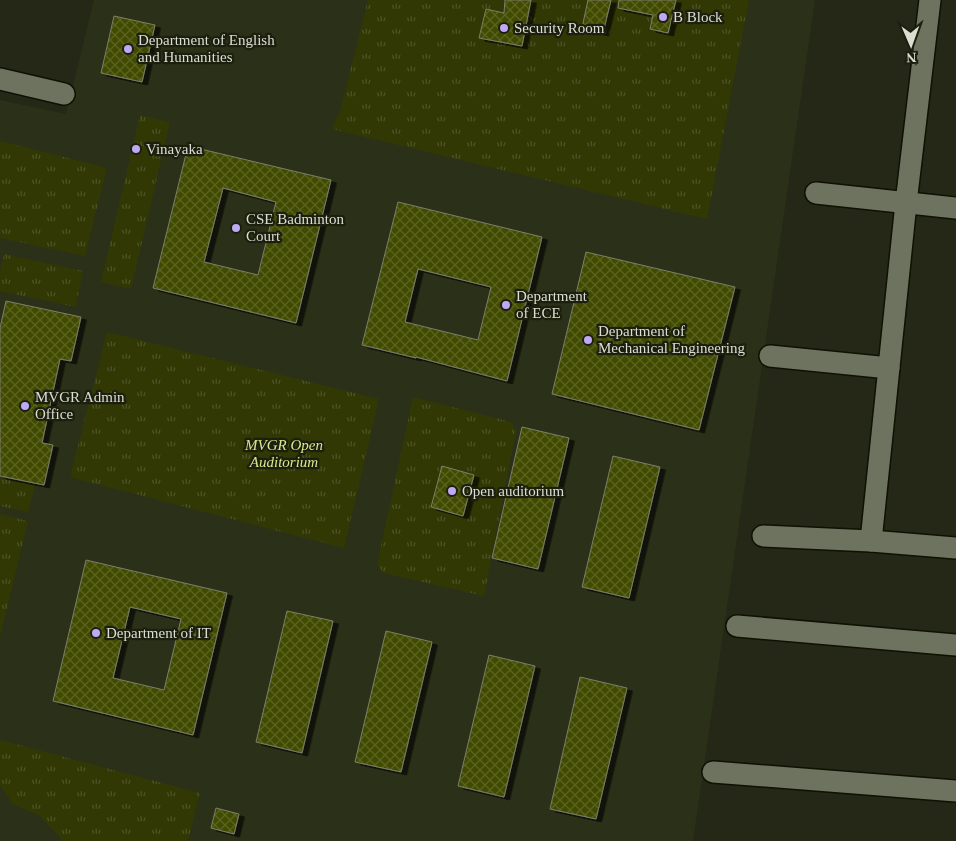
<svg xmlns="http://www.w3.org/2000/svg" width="956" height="841" viewBox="0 0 956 841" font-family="'Times New Roman',serif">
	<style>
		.built { fill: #2b3018 }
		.grass { fill: url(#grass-tufts) }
		.building { fill: url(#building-cross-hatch); stroke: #7b7f6b; fill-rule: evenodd; filter: url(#shadow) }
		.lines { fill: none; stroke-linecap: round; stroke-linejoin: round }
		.minor-casing { stroke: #0e1103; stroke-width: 24 }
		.minor { stroke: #6e735f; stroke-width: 21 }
		.poi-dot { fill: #bfa9f4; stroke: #1c1f0e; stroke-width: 2 }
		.labels { text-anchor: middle; stroke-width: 4.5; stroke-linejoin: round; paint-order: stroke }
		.poi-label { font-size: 15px; fill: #dbded3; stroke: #1c1f0e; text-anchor: start }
		.park-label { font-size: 15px; font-style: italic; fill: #d7e98a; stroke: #1c1f0e }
	</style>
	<defs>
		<pattern id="grass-tufts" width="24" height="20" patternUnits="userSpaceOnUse" patternTransform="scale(1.25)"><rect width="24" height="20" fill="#313804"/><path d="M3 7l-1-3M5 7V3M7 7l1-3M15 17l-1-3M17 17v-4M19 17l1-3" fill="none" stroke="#4e5428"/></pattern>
		<pattern id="building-cross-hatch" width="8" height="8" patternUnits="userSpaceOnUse" patternTransform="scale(1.25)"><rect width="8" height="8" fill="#414b00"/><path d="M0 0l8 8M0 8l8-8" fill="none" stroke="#5c6424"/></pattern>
		<filter id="shadow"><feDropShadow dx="5.5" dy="3" stdDeviation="0" flood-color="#0009"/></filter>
	</defs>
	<rect width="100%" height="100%" fill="#252817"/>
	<polygon class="built" points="94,0 815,0 693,841 0,841 0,100 66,114"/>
	<g class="grass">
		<polygon points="368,0 749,0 707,219 332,129 340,111"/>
		<polygon points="140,115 170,122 131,289 101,282"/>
		<polygon points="0,141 107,168 85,256 0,238"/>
		<polygon points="4,254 83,271 76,307 0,291 0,271"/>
		<polygon points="107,332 379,399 344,548 70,477"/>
		<polygon points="413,397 511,422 516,431 484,596 384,573 377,565"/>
		<polygon points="0,478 35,485 28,512 0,506"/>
		<polygon points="0,514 28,521 0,637"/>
		<polygon points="0,740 200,793 188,841 63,841 40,816 13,804 0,785"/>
	</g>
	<g class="building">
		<polygon points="505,0 531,0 522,46 479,38 486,9 504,13"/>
		<polygon points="588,0 611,0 603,33 582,28"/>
		<polygon points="619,0 676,0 668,33 650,29 653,15 618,8"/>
		<polygon points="114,16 155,25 142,82 101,73"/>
		<path d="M188,146L331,180L296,323L153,288ZM223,188L276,202L258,275L204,262Z"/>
		<path d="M398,202L542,237L507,381L416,357V358L362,345ZM418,269L491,287L478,340L405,322Z"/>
		<polygon points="586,252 735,287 699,430 552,394"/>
		<polygon points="6,301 81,317 71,361 60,359 42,443 53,445 44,485 0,476 0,328"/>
		<polygon points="522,427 569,438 538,569 492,558"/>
		<polygon points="613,456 660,467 629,598 582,587"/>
		<polygon points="442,466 474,475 463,516 431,507"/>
		<path d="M86,560L227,593L193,735L53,701ZM130,607L181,619L164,690L113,678Z"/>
		<polygon points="287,611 333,621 302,753 256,742"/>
		<polygon points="386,631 432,642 401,772 355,762"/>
		<polygon points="489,655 535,666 504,797 458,786"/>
		<polygon points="580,677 627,688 596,819 550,809"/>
		<polygon points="216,808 239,814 234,834 211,828"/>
	</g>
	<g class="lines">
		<defs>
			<g id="minor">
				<polyline points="0,79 64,94"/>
				<polyline points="816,193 956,208"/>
				<polyline points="770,356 889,368"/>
				<polyline points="763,536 871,541 956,548"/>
				<polyline points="871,541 906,203 930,0"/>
				<polyline points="737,626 956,645"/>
				<polyline points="713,772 956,791"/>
			</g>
		</defs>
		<use href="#minor" class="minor-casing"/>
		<use href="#minor" class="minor"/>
	</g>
	<g class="poi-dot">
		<circle cx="663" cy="17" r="5"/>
		<circle cx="504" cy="28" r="5"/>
		<circle cx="128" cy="49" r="5"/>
		<circle cx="136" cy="149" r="5"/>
		<circle cx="236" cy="228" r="5"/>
		<circle cx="506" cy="305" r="5"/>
		<circle cx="588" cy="340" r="5"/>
		<circle cx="25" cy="406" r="5"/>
		<circle cx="452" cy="491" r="5"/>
		<circle cx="96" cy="633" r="5"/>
	</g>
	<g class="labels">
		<g class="poi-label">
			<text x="673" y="22">B Block</text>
			<text x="514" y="33">Security Room</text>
			<text x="138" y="45">Department of English<tspan x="138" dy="17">and Humanities</tspan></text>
			<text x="146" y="154">Vinayaka</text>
			<text x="246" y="224">CSE Badminton<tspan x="246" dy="17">Court</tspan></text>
			<text x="516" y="301">Department<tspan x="516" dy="17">of ECE</tspan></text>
			<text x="598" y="336">Department of<tspan x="598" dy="17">Mechanical Engineering</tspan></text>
			<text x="35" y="402">MVGR Admin<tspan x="35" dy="17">Office</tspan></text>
			<text x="462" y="496">Open auditorium</text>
			<text x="106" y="638">Department of IT</text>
		</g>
		<g class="park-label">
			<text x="284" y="450">MVGR Open<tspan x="284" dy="17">Auditorium</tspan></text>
		</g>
	</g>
	<g transform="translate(911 45) rotate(178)" stroke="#1c1f0e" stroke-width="4" paint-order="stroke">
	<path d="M0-4L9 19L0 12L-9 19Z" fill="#dbded3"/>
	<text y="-8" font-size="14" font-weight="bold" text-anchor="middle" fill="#dbded3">N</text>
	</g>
</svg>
